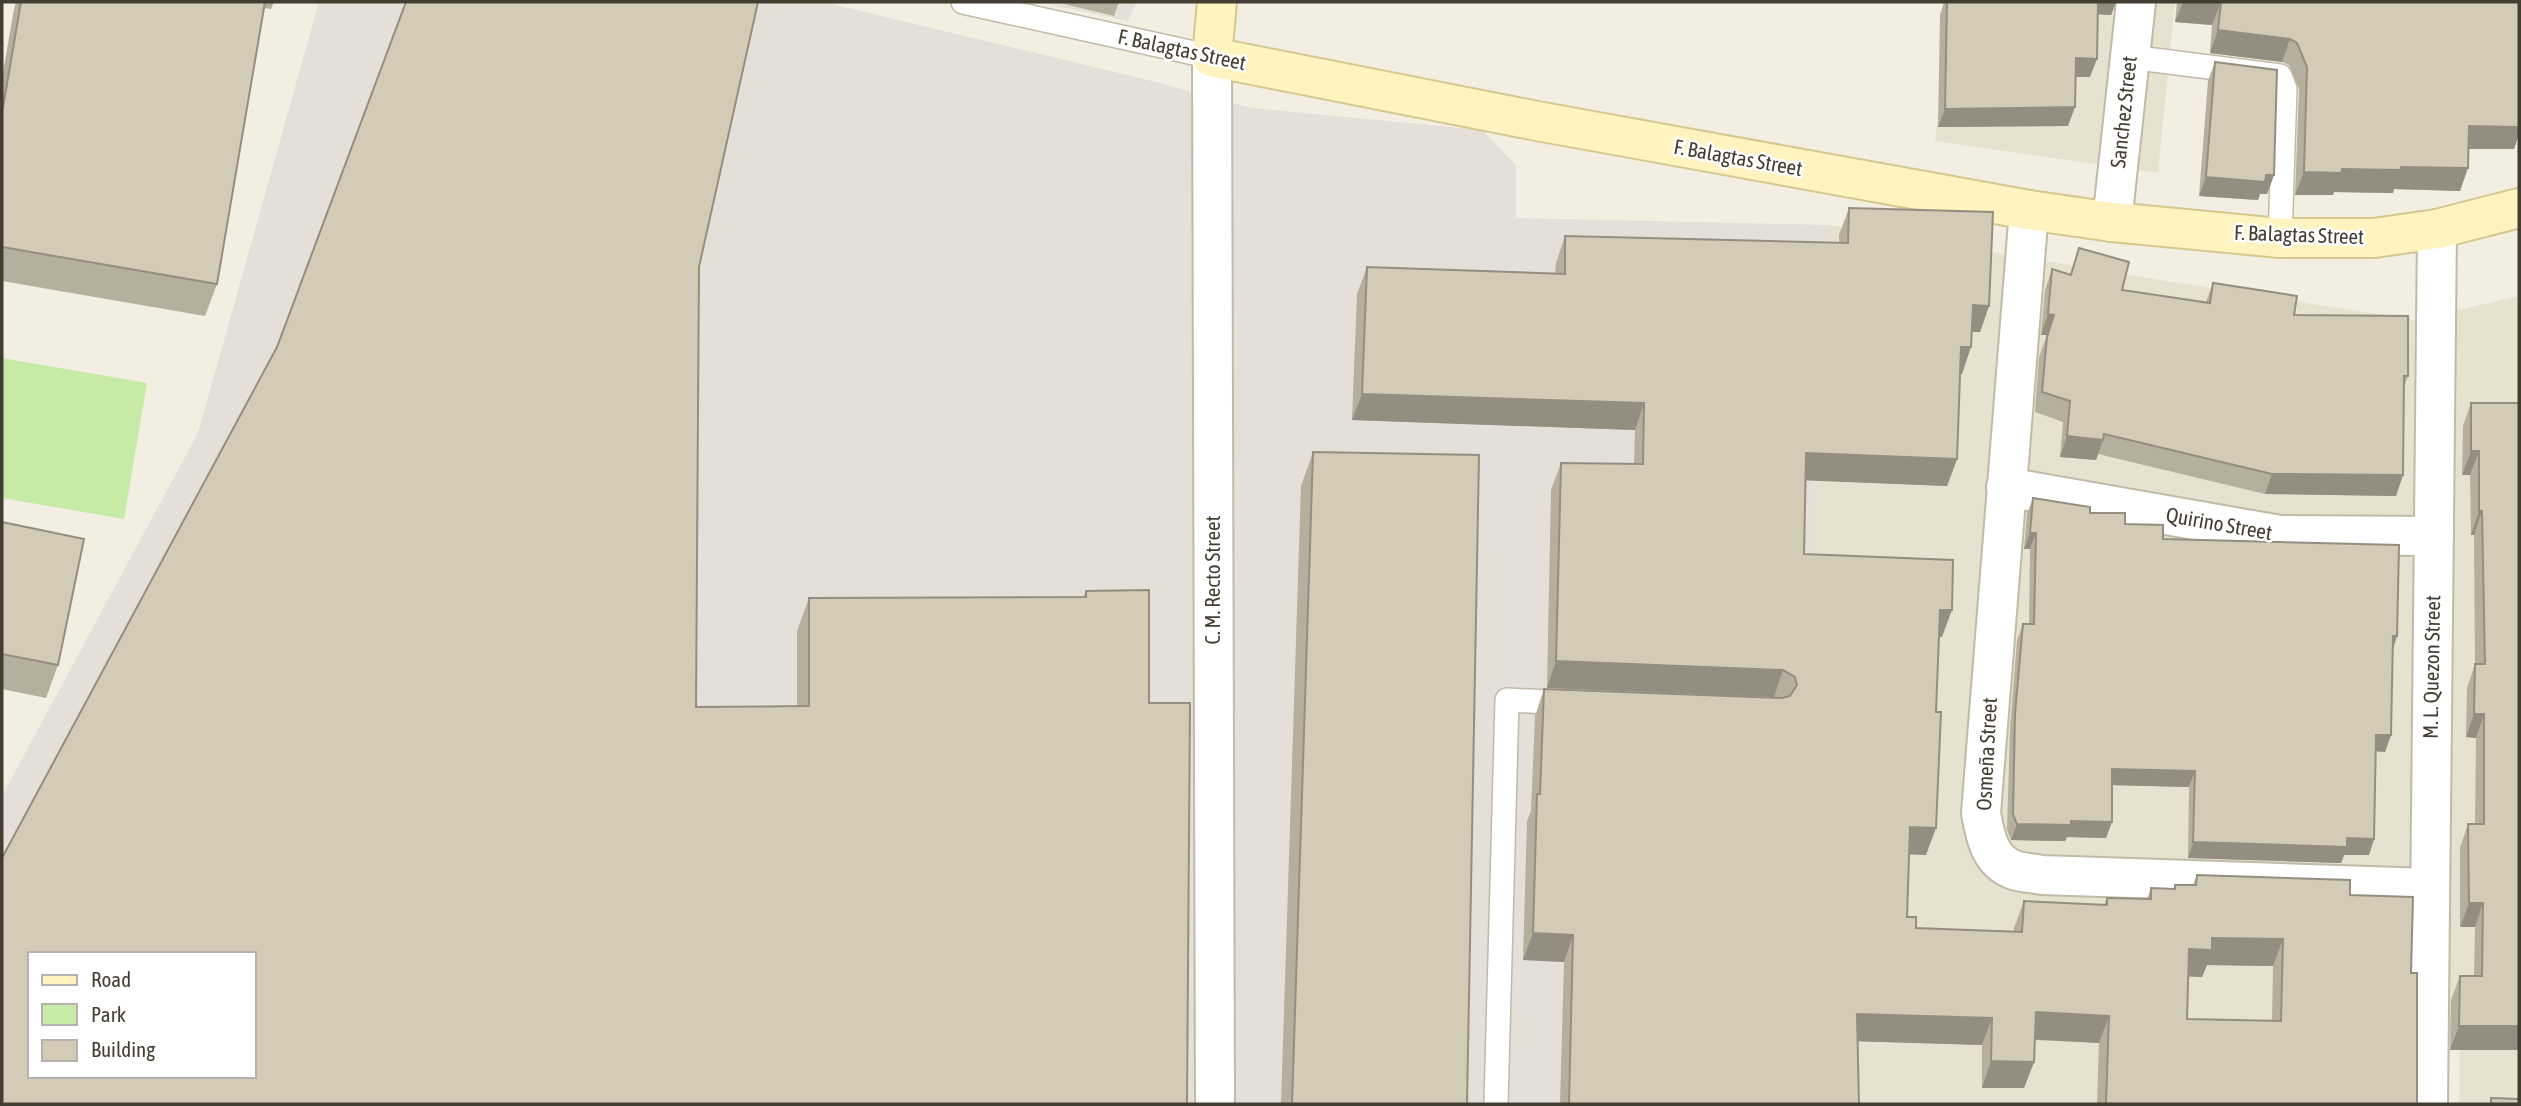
<svg xmlns="http://www.w3.org/2000/svg" width="2521" height="1106" viewBox="0 0 2521 1106" font-family="'Asap Condensed',sans-serif">
	<style>
		.residential { fill: #e7e1d0 }
		.industrial { fill: #e4dfd8; fill-rule: evenodd }
		.green { fill: #c8eaa7 }
		.lines { fill: none; stroke-linecap: round; stroke-linejoin: round }
		.service-casing { stroke: #c1baa7; stroke-width: 26 }
		.minor-casing { stroke: #c1baa7; stroke-width: 42 }
		.tertiary-casing { stroke: #c1baa7; stroke-width: 42 }
		.secondary-casing { stroke: #d6c78e; stroke-width: 42 }
		.service { stroke: #fff; stroke-width: 23 }
		.minor { stroke: #fff; stroke-width: 38 }
		.tertiary { stroke: #fff; stroke-width: 38 }
		.secondary { stroke: #fff3c0; stroke-width: 38 }
		.wall { fill: #b6af9d; fill-rule: evenodd }
		.shaded-wall { fill: #948e80 }
		.building { fill: #d4cbb7; stroke: #948e80; stroke-width: 2; fill-rule: evenodd }
		.labels { text-anchor: middle; stroke-width: 5; stroke-linejoin: round; paint-order: stroke }
		.street-label { font-size: 21px; fill: #443e32; stroke: #fff }
	</style>
	<rect width="100%" height="100%" fill="#f2eee2"/>
	<g class="residential">
		<polygon points="1950,2 2175,2 2158,173 1935,141"/>
		<polygon points="1829,225 2154,279 2415,320 2519,296 2519,1104 2459,1104 2460,1039 2416,1036 2415,1104 1784,1104"/>
	</g>
	<g class="industrial">
		<path d="M319,2H823L1156,82L1251,108L1482,130L1516,165V218L1829,225L1784,1104H2V796L198,433ZM30,954H254V1076H30Z"/>
		<polygon points="1038,2 1136,2 1128,21"/>
	</g>
	<polygon class="green" points="2,358 147,383 124,519 2,498"/>
	<g class="lines">
		<defs>
			<g id="service">
				<polyline points="963,2 1212,57"/>
				<polyline points="2130,57 2280,76 2285,89 2280,238"/>
				<polyline points="1496,1104 1507,700 1571,703"/>
			</g>
			<g id="minor">
				<path d="M2029,210L1981,813C1985,835 1989,861 2014,870C2022,873 2033,873 2042,875L2430,888"/>
				<polyline points="2112,222 2136,2"/>
				<polyline points="2006,487 2280,535 2434,536"/>
				<polyline points="2428,1104 2437,229"/>
			</g>
			<polyline id="tertiary" points="1212,57 1215,1104"/>
			<polyline id="secondary" points="1217,2 1212,57 1537,121 2029,210 2112,222 2280,238 2374,238 2437,229 2519,208"/>
		</defs>
		<use href="#service" class="service-casing"/>
		<use href="#minor" class="minor-casing"/>
		<use href="#tertiary" class="tertiary-casing"/>
		<use href="#secondary" class="secondary-casing"/>
		<use href="#service" class="service"/>
		<use href="#minor" class="minor"/>
		<use href="#tertiary" class="tertiary"/>
		<use href="#secondary" class="secondary"/>
	</g>
	<g class="wall">
		<polygon points="16,2 274,2 271,9 264,8 217,284 205,316 2,281 2,78 14,9"/>
		<polygon points="1056,2 1119,2 1114,16"/>
		<polygon points="1944,2 2116,2 2111,15 2098,14 2090,77 2076,77 2068,126 1938,127 1940,15"/>
		<polygon points="2177,2 2519,2 2519,134 2514,149 2469,149 2460,191 2394,189 2393,193 2334,192 2333,195 2295,195 2299,89 2289,65 2282,62 2210,53 2212,25 2175,22"/>
		<polygon points="2215,62 2274,175 2267,194 2260,194 2258,200 2199,196 2208,81"/>
		<path d="M1849,208L1989,306L1980,332H1972L1962,374H1960L1957,459L1947,486L1805,480L1804,554L1942,637H1939L1926,855L1909,854L1907,917L1916,928L2014,931V928L2024,901L2104,905L2107,898L2147,899L2151,888L2174,889L2175,885H2193L2197,875L2350,895L2411,973L2417,1104H2097L2099,1043L2035,1040L2034,1062L2024,1088H1982V1045L1858,1041L1859,1104H1560L1564,962L1523,960L1527,821L1531,811L1535,716L1544,689L1775,698L1547,688L1551,490L1561,463L1634,464L1635,430L1352,420L1357,294L1367,267L1555,273L1556,263L1565,236L1839,243V235ZM2207,965L2273,966L2272,1021L2187,1019L2188,976L2202,977Z"/>
		<polygon points="2079,248 2122,290 2206,302 2213,283 2294,315 2408,376 2404,387 2403,475 2396,496 2265,494 2098,454 2096,460 2060,457 2063,422 2035,412 2039,357 2047,335 2041,335 2045,290 2052,269 2070,275"/>
		<polygon points="699,267 696,707 797,706 797,631 809,598 1083,597 1086,591 1149,590 2,1104"/>
		<polygon points="2471,403 2519,403 2519,1050 2450,1050 2451,1000 2460,976 2474,976 2475,927 2460,927 2460,848 2468,824 2475,824 2476,738 2466,737 2467,688 2475,664 2474,535 2471,535 2470,475 2462,475 2463,426"/>
		<polygon points="1313,452 1467,1104 1281,1104 1301,486"/>
		<polygon points="2033,498 2090,513 2163,539 2397,636 2393,648 2391,735 2385,752 2376,751 2374,839 2369,855 2344,855 2341,863 2188,858 2189,787 2112,785 2106,838 2067,837 2065,841 2011,840 2007,830 2010,730 2017,640 2023,624 2029,624 2030,549 2024,549 2027,514"/>
		<polygon points="2,522 58,665 46,698 2,689"/>
	</g>
	<g class="shaded-wall">
		<polygon points="2096,2 2116,2 2111,15 2091,14"/>
		<polygon points="2183,2 2221,2 2212,25 2175,22"/>
		<polygon points="2218,30 2290,39 2282,62 2210,53"/>
		<polygon points="2076,58 2097,59 2090,77 2069,77"/>
		<polygon points="2075,107 2068,126 1938,127 1945,109"/>
		<polygon points="2469,126 2519,127 2519,134 2514,149 2461,149"/>
		<polygon points="2401,167 2468,168 2460,191 2394,189 2393,193 2334,192 2333,195 2295,195 2304,172"/>
		<polygon points="2274,175 2267,194 2260,194 2258,200 2199,196 2206,177"/>
		<polygon points="1973,305 1989,306 1980,332 1963,332"/>
		<polygon points="2048,314 2054,315 2047,335 2041,335"/>
		<polygon points="1961,347 1971,347 1962,374 1952,374"/>
		<polygon points="1362,394 1644,403 1635,430 1352,420"/>
		<polygon points="2067,436 2103,440 2096,460 2060,457"/>
		<polygon points="2471,451 2479,451 2470,475 2462,475"/>
		<polygon points="1806,453 1957,459 1947,486 1796,480"/>
		<polygon points="2272,474 2403,475 2396,496 2265,494"/>
		<polygon points="2479,511 2482,511 2474,535 2471,535"/>
		<polygon points="2030,533 2036,533 2030,549 2024,549"/>
		<polygon points="1940,610 1952,610 1942,637 1930,637"/>
		<polygon points="2393,636 2397,636 2392,652"/>
		<polygon points="1556,661 1783,670 1774,697 1547,688"/>
		<polygon points="2474,714 2484,714 2476,738 2466,737"/>
		<polygon points="2376,735 2391,735 2385,752 2370,751"/>
		<polygon points="2112,769 2195,771 2189,787 2107,785"/>
		<polygon points="2071,821 2112,822 2106,838 2067,837 2065,841 2011,840 2017,824"/>
		<polygon points="1910,827 1936,828 1926,855 1900,854"/>
		<polygon points="2347,838 2374,839 2369,855 2344,855 2341,863 2188,858 2193,842"/>
		<polygon points="2469,903 2483,903 2475,927 2460,927"/>
		<polygon points="1533,933 1573,935 1564,962 1523,960"/>
		<polygon points="2212,938 2283,939 2273,966 2207,965 2202,977 2179,976 2189,949"/>
		<polygon points="2036,1012 2109,1016 2099,1043 2026,1039"/>
		<polygon points="1857,1014 1992,1018 1982,1045 1847,1041"/>
		<polygon points="2459,1026 2519,1026 2519,1050 2450,1050"/>
		<polygon points="1991,1061 2034,1062 2024,1088 1982,1088"/>
	</g>
	<g class="building">
		<polygon points="21,2 265,2 217,284 2,247 2,113"/>
		<path d="M406,2H758L699,267L696,707L809,706V598L1086,597V591L1149,590V703H1190L1187,1104H2V858L277,347ZM30,954H254V1076H30Z"/>
		<polygon points="1947,2 2098,2 2097,59 2076,58 2075,107 1945,109"/>
		<polygon points="2215,2 2519,2 2519,127 2469,126 2468,168 2401,167 2401,170 2342,169 2341,173 2304,172 2307,67 2297,43 2290,39 2218,30 2221,2"/>
		<polygon points="2215,62 2277,70 2274,175 2266,175 2265,182 2206,177"/>
		<path d="M1849,208L1993,212L1989,306L1973,305L1971,347H1961L1957,459L1806,453L1804,554L1953,560L1952,610H1940L1936,712H1941L1936,828L1910,827L1907,917H1916V928L2022,932L2024,901L2107,905V898L2151,899V888L2175,889V885H2196L2197,875L2350,880V895L2413,897L2411,973H2417V1104H2106L2109,1016L2036,1012L2034,1062L1991,1061L1992,1018L1857,1014L1859,1104H1569L1573,935L1533,933L1537,794H1540L1544,689L1782,698L1790,696L1797,685L1795,677L1783,670L1556,661L1561,463L1643,464L1644,403L1362,394L1367,267L1565,274V236L1848,243ZM2212,938L2283,939L2281,1021L2187,1019L2189,949L2212,950Z"/>
		<polygon points="2079,248 2129,262 2122,290 2210,303 2213,283 2297,296 2294,315 2408,316 2408,376 2404,376 2403,475 2272,474 2104,434 2103,440 2067,436 2070,401 2042,392 2047,337 2054,315 2048,314 2052,269 2071,275"/>
		<polygon points="2471,403 2519,403 2519,1026 2459,1026 2460,976 2482,976 2483,903 2469,903 2468,824 2484,824 2484,714 2474,714 2475,664 2485,664 2482,511 2479,511 2479,451 2471,451"/>
		<polygon points="1313,452 1479,455 1467,1104 1292,1104"/>
		<polygon points="2033,498 2090,507 2090,513 2125,513 2125,524 2163,525 2163,539 2399,545 2397,636 2393,636 2391,735 2376,735 2374,839 2347,838 2347,847 2193,842 2195,771 2112,769 2112,822 2071,821 2071,825 2017,824 2013,814 2015,714 2023,624 2034,624 2036,533 2030,533"/>
		<polygon points="2,522 84,539 58,665 2,654"/>
		<polygon points="2491,1098 2519,1099 2519,1104 2491,1104"/>
	</g>
	<g class="labels">
		<g class="street-label">
			<text transform="translate(1182 50) rotate(12)" y="7">F. Balagtas Street</text>
			<text transform="translate(2124 112) rotate(-84)" y="7">Sanchez Street</text>
			<text transform="translate(1738 158) rotate(10)" y="7">F. Balagtas Street</text>
			<text transform="translate(2299 235) rotate(2)" y="7">F. Balagtas Street</text>
			<text transform="translate(2219 524) rotate(10)" y="7">Quirino Street</text>
			<text transform="translate(1213 580) rotate(-90)" y="7">C. M. Recto Street</text>
			<text transform="translate(2432 667) rotate(-89)" y="7">M. L. Quezon Street</text>
			<text transform="translate(1987 754) rotate(-87)" y="7">Osmeña Street</text>
		</g>
	</g>
	<rect width="2521" height="1106" fill="none" stroke="#443e32" stroke-width="7"/>
	<rect x="28" y="952" width="228" height="126" fill="#ffffff" stroke="#b4b2ad" stroke-width="2"/>
	<rect x="42" y="975" width="35" height="10" fill="#fff3c0" stroke="#b4b2ad" stroke-width="2"/>
	<text x="91" y="987" font-size="21" fill="#443e32">Road</text>
	<rect x="42" y="1004" width="35" height="21" fill="#c8eaa7" stroke="#b4b2ad" stroke-width="2"/>
	<text x="91" y="1022" font-size="21" fill="#443e32">Park</text>
	<rect x="42" y="1040" width="35" height="21" fill="#d4cbb7" stroke="#b4b2ad" stroke-width="2"/>
	<text x="91" y="1057" font-size="21" fill="#443e32">Building</text>
</svg>
